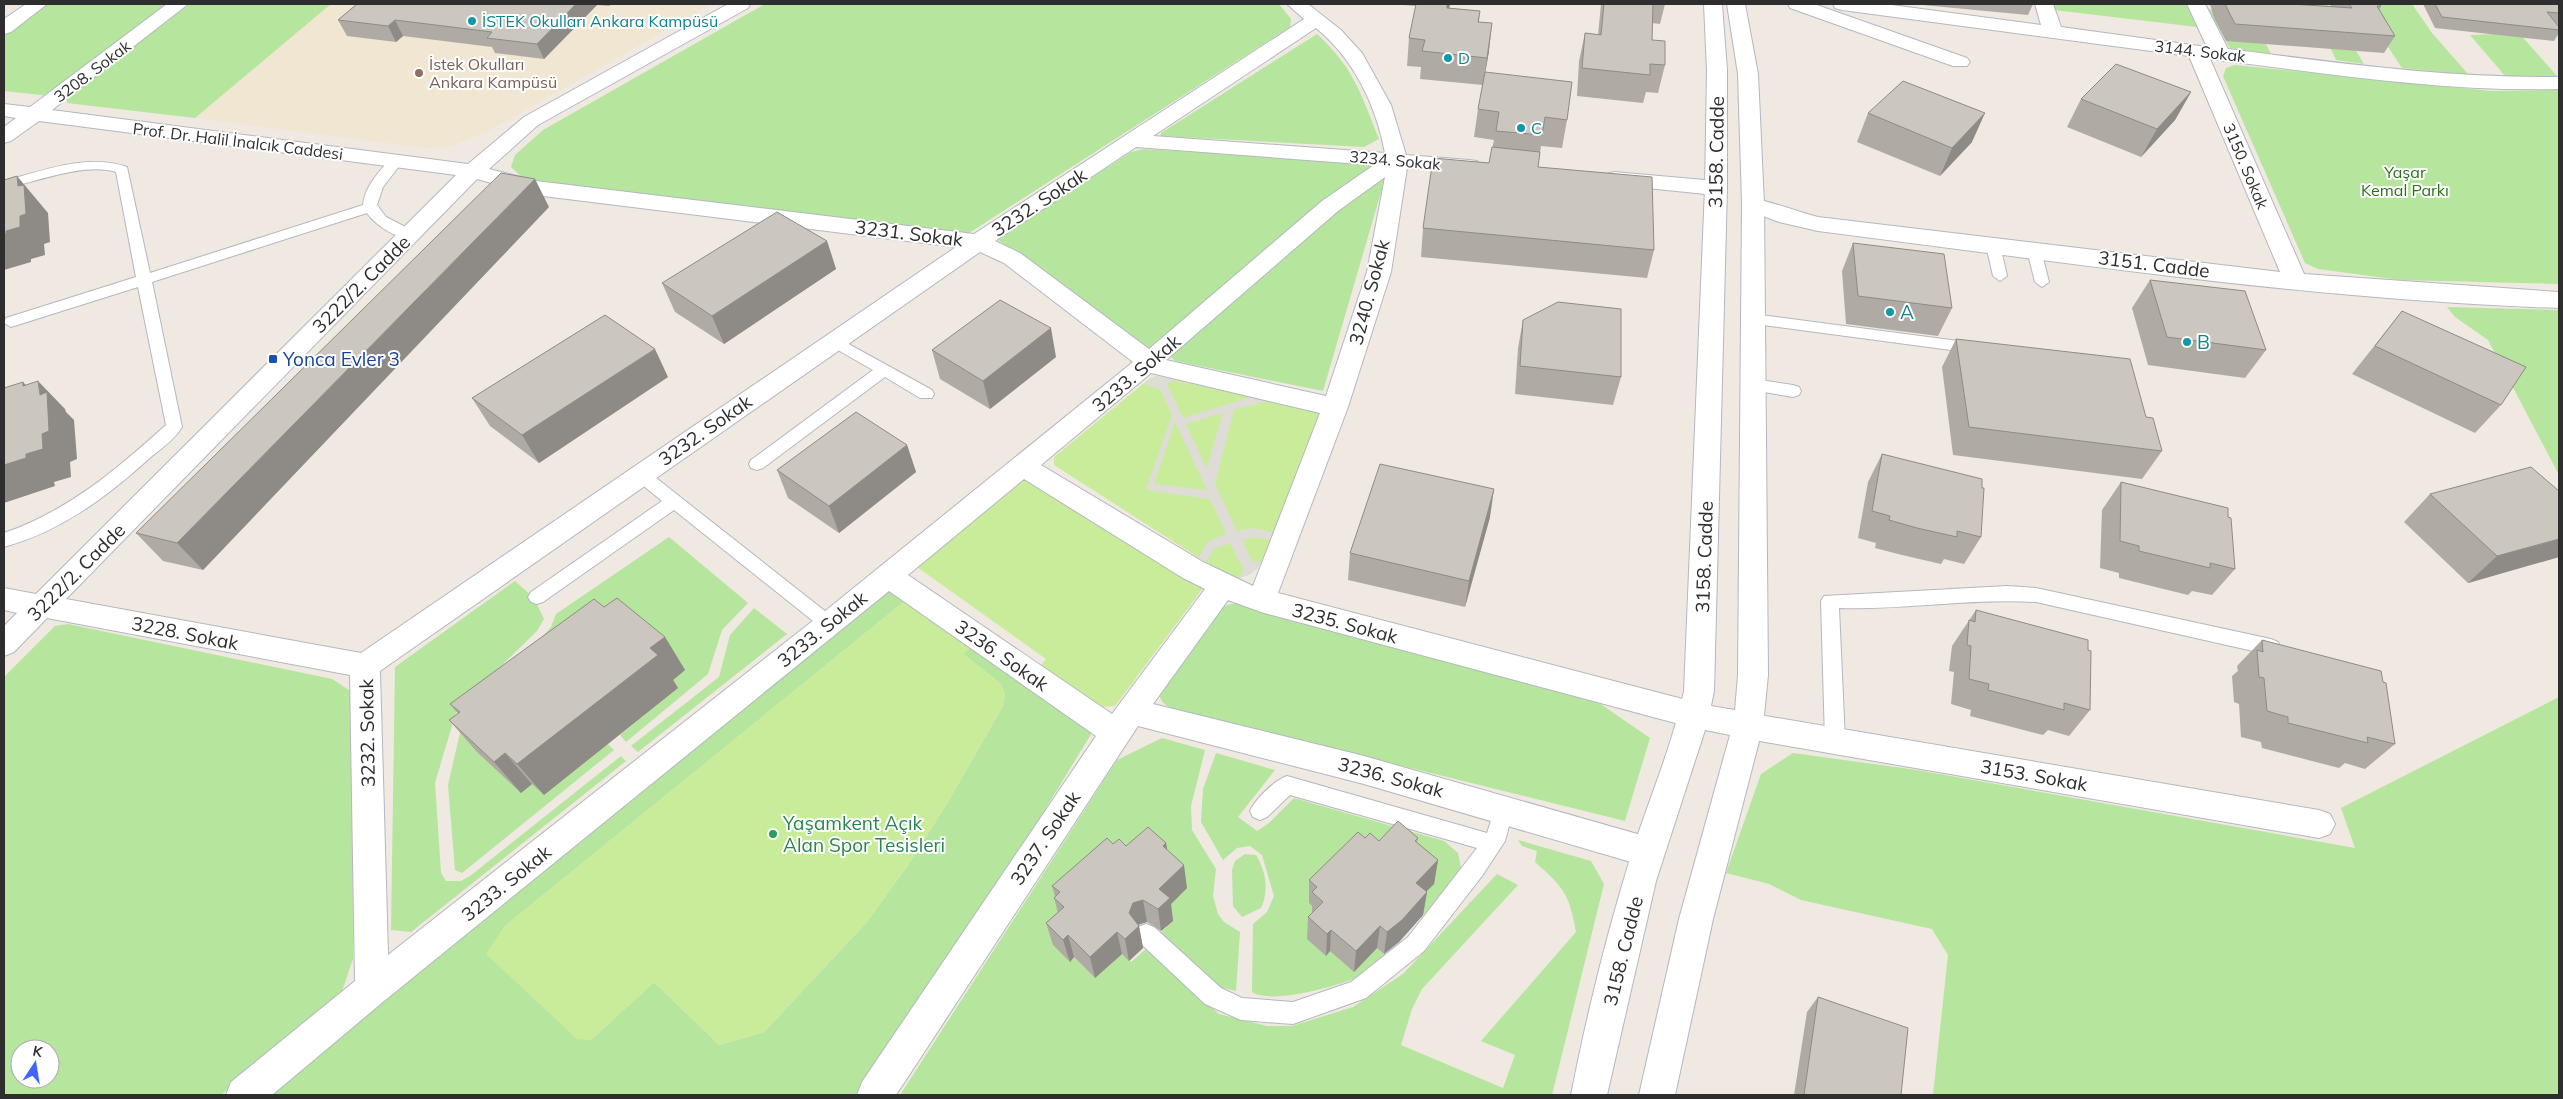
<svg xmlns="http://www.w3.org/2000/svg" width="2563" height="1099" viewBox="0 0 2563 1099" font-family="Mulish,sans-serif">
	<style>
		.education { fill: #f0e6d1 }
		.green { fill: #b6e59e; fill-rule: evenodd }
		.pitch { fill: #c9ec9a }
		.plaza { fill: #dfdcd8; fill-rule: evenodd }
		.lines { fill: none; stroke-linecap: round; stroke-linejoin: round }
		.lane-casing { stroke: #b4b7c1; stroke-width: 2 }
		.street-casing { stroke: #b4b7c1; stroke-width: 2 }
		.secondary-casing { stroke: #b4b7c1; stroke-width: 2 }
		.lane { fill: #fff; fill-rule: evenodd }
		.street { fill: #fff; fill-rule: evenodd }
		.secondary { fill: #fff; fill-rule: evenodd }
		.wall { fill: #afaba4 }
		.shaded-wall { fill: #8e8b86 }
		.building { fill: #cbc7bf; stroke: #8e8b86 }
		.culture-dot { fill: #0f9aa8; stroke: #fff; stroke-width: 2 }
		.education-dot { fill: #8d6e63; stroke: #fff; stroke-width: 2 }
		.transit-dot { fill: #1a4fb4; stroke: #fff; stroke-width: 2 }
		.leisure-dot { fill: #2e9e5b; stroke: #fff; stroke-width: 2 }
		.labels { text-anchor: middle; stroke-width: 4; stroke-linejoin: round; paint-order: stroke }
		.far-culture-label { font-size: 16px; fill: #0d838f; stroke: #fff; text-anchor: start }
		.far-street-label { font-size: 16px; fill: #2e2e2e; stroke: #fff }
		.far-education-label { font-size: 16px; fill: #785e54; stroke: #fff; text-anchor: start }
		.far-park-label { font-size: 16px; fill: #2c6e1b; stroke: #fff }
		.street-label { font-size: 19px; fill: #2e2e2e; stroke: #fff }
		.culture-label { font-size: 19px; fill: #0d838f; stroke: #fff; text-anchor: start }
		.transit-label { font-size: 19px; fill: #164399; stroke: #fff; text-anchor: start }
		.leisure-label { font-size: 19px; fill: #27864d; stroke: #fff; text-anchor: start }
	</style>
	<rect width="100%" height="100%" fill="#efe9e1"/>
	<polygon class="education" points="331,4 712,4 488,131 449,147 424,148 195,118"/>
	<g class="green">
		<polygon points="48,4 171,4 50,96 4,91 4,35"/>
		<polygon points="190,4 331,4 195,118 67,103 67,97"/>
		<polygon points="765,4 1279,4 1291,19 1290,27 969,233 527,182 511,167 515,155 543,130"/>
		<polygon points="2052,4 2186,4 2197,27 2054,10"/>
		<polygon points="2246,4 2328,4 2364,64 2336,60 2317,19 2251,14 2271,54 2230,48 2207,9 2250,14"/>
		<polygon points="2360,4 2412,4 2432,33 2469,75 2402,68"/>
		<polygon points="2519,33 2557,76 2506,77 2470,35"/>
		<path d="M1317,34C1354,68 1361,94 1379,139L1364,147L1161,136V133Z"/>
		<polygon points="2235,65 2491,91 2559,90 2559,284 2400,280 2318,269 2305,263 2223,76 2226,68"/>
		<polygon points="1143,149 1381,163 1386,175 1323,391 1175,361 1169,355 1144,349 997,239 1131,152"/>
		<polygon points="2447,307 2559,310 2559,475 2488,340 2455,317"/>
		<polygon points="669,537 748,603 722,630 708,674 626,742 620,735 678,688 536,644 551,627 556,614"/>
		<polygon points="515,581 534,598 544,619 537,631 457,709 435,783 441,873 446,881 461,881 470,876 621,756 626,761 411,932 391,930 395,667"/>
		<polygon points="890,589 906,600 505,926 487,954 591,1040 654,982 719,1045 764,1032 867,922 908,865 948,802 1003,706 1005,694 1001,684 963,654 972,646 1093,731 994,893 860,1095 270,1095 465,933"/>
		<path d="M1236,603L1599,703L1650,738L1625,821L1172,709C1163,704 1157,699 1161,688L1224,606Z"/>
		<polygon points="754,608 787,634 638,752 631,746 719,677 730,635"/>
		<path d="M68,624L332,679L352,692L353,959L341,994L221,1095H4V677L55,626ZM20,1049H50V1079H20Z"/>
		<polygon points="2559,697 2559,1095 1933,1095 1948,955 1932,929 1801,900 1769,884 1726,873 1761,774 1793,753 1917,770 2355,848 2341,808"/>
		<polygon points="465,711 544,795 608,744 614,750 462,873 455,870 448,785"/>
		<path d="M1162,738L1205,750L1191,806L1192,830L1216,869L1213,896L1218,914L1224,922L1240,932L1236,991L1219,987L1159,934L1173,921L1163,911L1166,870L1069,961L1074,957L1095,978L1122,954L1131,962L1146,949L1219,1014L1267,1026H1292L1353,1007L1403,974L1497,874L1518,885L1422,989L1412,1009L1401,1045L1503,1088L1515,1055L1481,1041L1576,932C1569,893 1564,888 1535,862L1537,851L1522,846L1518,840L1591,861L1604,884L1552,1095H900L1117,760Z"/>
		<path d="M1216,753L1275,770L1238,817L1257,831L1269,823L1294,798L1444,841L1458,853L1461,868L1424,915L1412,906L1309,903L1316,910L1330,951L1377,948L1388,957C1379,963 1369,972 1359,977C1336,986 1272,1005 1252,992L1253,924L1267,912L1274,896L1262,855L1250,846L1237,848L1223,860L1201,822L1203,789Z"/>
		<path d="M1245,854L1256,855C1266,871 1269,891 1261,908L1242,917L1233,906L1232,870L1235,861Z"/>
	</g>
	<g class="pitch">
		<polygon points="1156,376 1317,411 1318,416 1273,540 1257,569 1240,578 1233,577 1202,560 1054,465 1054,457 1149,379"/>
		<polygon points="1027,478 1203,588 1115,706 1103,707 1041,665 1046,659 917,567"/>
		<polygon points="906,600 972,646 963,654 1001,684 1005,694 1003,706 948,802 908,865 867,922 764,1032 719,1045 654,982 591,1040 577,1039 486,954 505,926"/>
	</g>
	<path class="plaza" d="M1156,376L1177,379L1167,384L1183,418L1254,396L1270,400L1234,410L1215,484L1237,531L1254,528L1275,533L1273,540L1255,537L1242,540L1252,561L1262,562L1251,574L1240,578L1243,569L1230,543L1214,549L1206,562L1198,558L1207,542L1226,534L1210,499L1146,490L1172,415L1160,389L1143,384ZM1223,413L1207,467H1206L1186,424ZM1175,422L1207,490H1206L1154,484Z"/>
	<g class="lines">
		<defs>
			<g id="lane">
				<path d="M396,157L403,161L383,187L377,205L386,217L415,232L417,235L415,238C400,242 375,225 367,213L152,282L182,427C176,438 162,448 152,456C108,496 62,531 4,547V533C68,511 116,470 166,425L138,287L11,327L4,323L6,318L136,277L116,172C86,162 34,182 4,189V181C43,171 87,153 127,167L150,273L363,205C365,186 379,172 391,158Z"/>
				<polygon points="1993,240 2000,245 2007,276 2000,281 1993,276 1986,245"/>
				<polygon points="2034,245 2041,250 2049,282 2042,287 2035,282 2027,250"/>
				<polygon points="1753,314 1966,342 1971,343 1974,347 1971,351 1966,352 1748,323 1745,319 1748,315"/>
				<polygon points="834,336 932,390 934,394 932,398 920,398 885,377 763,468 757,470 751,468 749,464 751,460 873,370 829,345 826,341 829,337"/>
				<polygon points="1753,379 1793,385 1799,387 1801,391 1799,395 1793,397 1747,389 1745,385 1747,381"/>
				<polygon points="640,468 646,470 835,619 838,624 835,629 829,631 823,629 674,510 543,602 537,604 531,602 528,597 531,592 662,501 634,478 632,474 634,470"/>
				<path d="M2007,586L2036,588L2271,639L2278,642L2280,647L2278,652L2271,655L2036,602C1970,598 1905,610 1839,608L1845,741L1842,747L1835,749L1828,747L1825,741L1821,601L1824,596Z"/>
				<path d="M1287,776L1487,833L1497,802L1504,799L1511,802L1514,808L1505,841L1482,876L1424,951L1366,998L1293,1024L1241,1020L1205,1004L1138,941L1135,934L1138,927L1146,924L1154,927L1221,988L1242,998L1293,1002L1351,982L1408,937L1477,848L1290,795L1267,817L1260,820L1253,817L1250,811C1256,798 1274,781 1287,776Z"/>
			</g>
			<g id="street">
				<polygon points="26,4 47,4 11,32 4,34 4,19"/>
				<path d="M167,4H188L52,110L468,164L524,117L728,4H750L748,8L538,125L489,169L536,181L974,234L1304,19L1287,4H1308L1341,30L1362,53L1391,105L1406,155L1469,160L1477,161L1480,166L1477,171L1469,172L1407,168L1391,272L1348,407L1278,593L1694,702L1705,706L1709,715L1705,724L1694,728L1261,612L1228,600L1153,704L1364,756L1648,837L1659,842L1664,852L1659,862L1648,867L1364,784L1138,726L896,1095H857L862,1082L1096,736L889,591L384,1001L272,1095H226L231,1082L355,981L350,675L47,618L14,652L4,656V626L17,613L4,610V588L36,594L456,175L39,121L11,141L4,143V127L16,118L4,116V104L30,107ZM1316,28C1354,59 1376,105 1385,153L1153,136ZM1136,147L1374,165L1322,201L1149,349L1020,253L995,241ZM1385,177L1367,272L1326,396L1166,360L1338,211ZM477,179L535,195L956,247L361,653L66,599ZM980,252L1004,263L1133,362L819,616L388,955L380,671ZM1151,373L1320,413L1253,586L1203,562L1041,465ZM1024,479L1183,578L1205,589L1112,714L908,575Z"/>
				<polygon points="1788,4 1814,4 1967,58 1970,62 1967,66 1953,66 1790,8"/>
				<path d="M1833,4H1884L2041,25L2035,4H2053L2061,27L2207,47L2187,4H2205L2228,49C2338,63 2448,78 2559,77V89C2442,92 2325,73 2210,59L2304,274L2559,292V308C2311,300 2064,262 1818,231L1779,222L1745,209L1742,204L1745,199C1759,196 1800,213 1818,217L2280,272L2189,56L1842,10L1835,8Z"/>
				<polygon points="1614,172 1716,181 1724,183 1727,188 1724,193 1716,195 1606,184 1603,179 1606,174"/>
				<polygon points="1748,713 2319,810 2330,814 2335,824 2330,834 2319,838 1748,739 1737,735 1733,726 1737,717"/>
			</g>
			<path id="secondary" d="M1704,4H1722L1727,70V188L1714,691L1711,706L1735,710L1738,675L1742,204L1738,74L1727,4H1745L1758,74L1764,204L1768,675L1763,726L1713,919L1675,1095H1639L1679,919L1730,735L1705,730L1656,881L1607,1095H1571C1587,1013 1608,929 1633,849C1650,797 1672,746 1684,691L1705,188L1707,70Z"/>
		</defs>
		<use href="#lane" class="lane-casing"/>
		<use href="#street" class="street-casing"/>
		<use href="#secondary" class="secondary-casing"/>
		<use href="#lane" class="lane"/>
		<use href="#street" class="street"/>
		<use href="#secondary" class="secondary"/>
	</g>
	<g class="wall">
		<polygon points="357,4 612,4 609,6 597,5 544,59 495,53 492,47 403,36 396,42 347,36 338,20"/>
		<polygon points="1390,4 1450,4 1449,8 1480,11 1479,22 1489,51 1485,74 1567,120 1562,148 1541,146 1538,167 1654,250 1647,278 1421,257 1423,228 1489,163 1494,140 1474,137 1478,109 1483,85 1420,79 1421,67 1407,66 1409,38 1416,6"/>
		<polygon points="1601,4 1665,4 1660,24 1652,23 1652,40 1665,65 1658,93 1646,92 1643,103 1577,96 1579,61 1585,33 1598,35"/>
		<polygon points="1912,4 2033,4 2028,15"/>
		<polygon points="2210,4 2291,4 2331,7 2330,4 2379,4 2381,6 2379,10 2395,36 2384,53 2226,41 2214,18"/>
		<polygon points="2423,4 2559,4 2559,25 2557,24 2559,27 2559,33 2554,41 2435,28"/>
		<polygon points="2191,92 2175,120 2141,157 2067,127 2081,99"/>
		<polygon points="1868,113 1972,142 1940,176 1857,142"/>
		<polygon points="549,207 203,570 163,561 136,533"/>
		<polygon points="827,241 836,269 724,344 675,312 662,283"/>
		<polygon points="1853,243 1952,308 1938,336 1846,324 1842,271"/>
		<polygon points="2150,280 2266,350 2245,378 2148,365 2132,308"/>
		<polygon points="2402,311 2501,405 2475,433 2352,374"/>
		<polygon points="1523,320 1621,377 1613,405 1515,394 1518,348"/>
		<polygon points="1956,339 2146,417 2162,451 2142,479 1953,455 1942,367"/>
		<polygon points="932,350 1056,357 990,409 940,379"/>
		<polygon points="668,377 539,463 490,426 472,398"/>
		<polygon points="907,445 916,472 839,533 788,498 777,470"/>
		<polygon points="1882,454 1982,488 1981,537 1964,564 1944,559 1941,564 1902,555 1875,548 1876,543 1858,538 1868,482"/>
		<polygon points="2121,482 2228,517 2235,569 2212,595 2192,591 2188,595 2119,578 2119,573 2100,568 2102,510"/>
		<polygon points="2430,494 2559,557 2468,583 2404,522"/>
		<polygon points="1490,517 1465,607 1348,580 1350,553"/>
		<polygon points="604,607 665,637 685,670 673,680 678,688 544,795 532,784 521,793 477,752 449,720 458,714 450,704"/>
		<polygon points="1976,610 2088,650 2090,710 2069,736 2048,730 2043,735 1970,716 1971,710 1951,704 1954,672 1949,671 1952,646"/>
		<polygon points="2262,640 2383,682 2395,744 2365,769 2345,763 2339,768 2262,748 2261,742 2241,737 2239,704 2234,702 2232,676 2238,671 2237,666"/>
		<polygon points="1365,838 1379,841 1418,838 1417,843 1438,860 1434,884 1426,891 1427,892 1423,915 1399,942 1384,954 1377,948 1354,972 1330,951 1326,956 1307,939 1308,917 1312,914 1312,906 1309,903 1309,880"/>
		<polygon points="1166,843 1167,850 1187,888 1171,904 1173,921 1161,931 1147,922 1138,925 1139,926 1143,948 1129,961 1122,954 1095,978 1074,957 1070,962 1053,945 1046,923 1058,913 1054,898 1055,896 1052,886 1113,844 1126,846"/>
		<polygon points="1818,997 1901,1095 1794,1095 1807,1012"/>
	</g>
	<g class="shaded-wall">
		<polygon points="576,4 596,4 597,5 544,59 537,44"/>
		<polygon points="1447,4 1450,4 1444,36"/>
		<polygon points="395,20 403,36 396,42 388,26"/>
		<polygon points="1492,23 1489,51 1483,86"/>
		<polygon points="2191,92 2175,120 2141,157 2157,129"/>
		<polygon points="1985,113 1972,142 1940,176 1952,148"/>
		<polygon points="17,176 48,213 50,242 44,244 45,255 31,259 31,262 4,270 4,234 6,231 20,216 4,180 4,178 25,203 18,186"/>
		<polygon points="535,179 549,207 203,570 177,543"/>
		<polygon points="827,241 836,269 724,344 712,316"/>
		<polygon points="1051,328 1056,357 990,409 983,381"/>
		<polygon points="655,349 668,377 539,463 522,435"/>
		<polygon points="38,381 65,409 66,412 74,420 77,459 70,462 71,477 54,482 55,486 4,503 4,465 26,454 42,434 23,386 23,382 48,409 40,395"/>
		<polygon points="907,445 916,472 839,533 829,506"/>
		<polygon points="1494,489 1490,517 1465,607 1469,581"/>
		<polygon points="2559,539 2559,557 2468,583 2497,556"/>
		<polygon points="665,637 685,670 673,680 678,688 544,795 517,764 650,648"/>
		<polygon points="505,753 532,784 521,793 494,762"/>
		<polygon points="1166,843 1170,867 1163,846"/>
		<polygon points="1438,860 1434,884 1412,906 1416,883"/>
		<polygon points="1184,865 1187,888 1171,904 1173,921 1161,931 1158,909 1159,889"/>
		<polygon points="1427,892 1423,915 1399,942 1384,954 1387,932"/>
		<polygon points="1143,900 1147,922 1137,925 1139,926 1143,948 1129,961 1125,939 1129,913 1133,903"/>
		<polygon points="1380,926 1377,948 1354,972 1356,951"/>
		<polygon points="1331,930 1330,951 1326,956 1327,934"/>
		<polygon points="1117,932 1122,954 1095,978 1090,957"/>
		<polygon points="1068,935 1074,957 1070,962 1063,940"/>
	</g>
	<g class="building">
		<polygon points="357,4 576,4 537,44 487,38 492,32 395,20 388,26 338,20"/>
		<polygon points="1416,4 1447,4 1447,8 1480,11 1478,22 1492,23 1487,58 1422,51 1425,40 1409,38"/>
		<polygon points="1604,4 1653,4 1652,40 1665,41 1665,65 1650,64 1650,75 1582,68 1585,33 1601,35"/>
		<polygon points="2225,4 2291,4 2352,8 2349,4 2379,4 2381,6 2377,6 2395,36 2235,24"/>
		<polygon points="2435,4 2559,4 2559,13 2547,12 2559,27 2559,30 2442,17"/>
		<polygon points="2116,64 2191,92 2157,129 2081,99"/>
		<polygon points="1485,72 1572,82 1567,120 1545,117 1542,135 1496,131 1499,112 1478,109"/>
		<polygon points="1903,81 1985,113 1952,148 1868,113"/>
		<polygon points="1492,147 1540,152 1538,167 1652,177 1654,250 1423,228 1433,158 1489,163"/>
		<polygon points="501,173 535,179 177,543 136,533"/>
		<polygon points="17,176 18,186 24,185 26,214 20,216 20,227 6,231 6,234 4,234 4,180"/>
		<polygon points="777,212 827,241 712,316 662,283"/>
		<polygon points="1853,243 1944,254 1952,308 1858,296"/>
		<polygon points="2150,280 2245,291 2266,350 2167,337"/>
		<polygon points="1000,300 1051,328 983,381 932,350"/>
		<polygon points="1558,302 1621,309 1621,377 1520,366 1523,320"/>
		<polygon points="2402,311 2526,367 2501,405 2375,346"/>
		<polygon points="605,315 655,349 522,435 472,398"/>
		<polygon points="1956,339 2130,359 2146,417 2153,418 2162,451 1969,427"/>
		<polygon points="38,381 40,395 47,392 49,431 42,434 43,449 26,454 26,458 4,465 4,388 23,382 23,386"/>
		<polygon points="856,412 907,445 829,506 777,470"/>
		<polygon points="1882,454 1982,479 1982,488 1984,488 1981,537 1957,531 1957,537 1917,528 1889,520 1890,516 1872,511"/>
		<polygon points="1380,464 1494,489 1469,581 1350,553"/>
		<polygon points="2531,467 2559,491 2559,539 2497,556 2430,494"/>
		<polygon points="2121,482 2228,508 2228,517 2231,518 2235,569 2210,563 2210,568 2139,551 2139,546 2120,541"/>
		<polygon points="617,598 665,637 650,648 658,655 517,764 505,753 494,762 449,720 460,712 450,704 517,655 594,599 604,607"/>
		<polygon points="1976,610 2088,640 2088,650 2091,651 2090,710 2064,703 2064,710 1988,690 1989,684 1969,679 1971,646 1967,645 1969,620 1975,622"/>
		<polygon points="2262,640 2381,671 2383,682 2386,683 2395,744 2367,737 2368,743 2288,723 2288,717 2267,711 2264,678 2259,677 2257,650 2263,652"/>
		<polygon points="1398,821 1418,838 1415,841 1438,860 1416,883 1427,892 1402,920 1387,932 1380,926 1356,951 1331,930 1327,934 1308,917 1323,902 1312,892 1317,887 1309,880 1358,832 1365,838 1370,833 1379,841"/>
		<polygon points="1148,827 1166,843 1163,846 1184,865 1159,889 1170,898 1158,909 1143,900 1133,903 1129,913 1139,926 1125,939 1117,932 1090,957 1068,935 1063,940 1046,923 1064,907 1054,898 1060,892 1052,886 1107,838 1113,844 1119,839 1126,846"/>
		<polygon points="1818,997 1908,1028 1901,1095 1804,1095"/>
	</g>
	<g class="culture-dot">
		<circle cx="472" cy="21" r="5"/>
		<circle cx="1448" cy="58" r="5"/>
		<circle cx="1521" cy="128" r="5"/>
		<circle cx="1890" cy="312" r="5"/>
		<circle cx="2187" cy="342" r="5"/>
	</g>
	<circle class="education-dot" cx="419" cy="73" r="5"/>
	<rect class="transit-dot" x="268" y="354" width="10" height="10" rx="2.5"/>
	<circle class="leisure-dot" cx="773" cy="834" r="5"/>
	<g class="labels">
		<g class="far-culture-label">
			<text x="482" y="27">İSTEK Okulları Ankara Kampüsü</text>
			<text x="1458" y="64">D</text>
			<text x="1531" y="134">C</text>
		</g>
		<g class="far-street-label">
			<text transform="translate(2200 51) rotate(7)" y="6">3144. Sokak</text>
			<text transform="translate(92 71) rotate(-37)" y="6">3208. Sokak</text>
			<text transform="translate(238 141) rotate(7)" y="6">Prof. Dr. Halil İnalcık Caddesi</text>
			<text transform="translate(1395 160) rotate(5)" y="6">3234. Sokak</text>
			<text transform="translate(2246 166) rotate(67)" y="6">3150. Sokak</text>
		</g>
		<g class="far-education-label">
			<text x="429" y="70">İstek Okulları<tspan x="429" dy="18">Ankara Kampüsü</tspan></text>
		</g>
		<g class="far-park-label">
			<text x="2405" y="178">Yaşar<tspan x="2405" dy="18">Kemal Parkı</tspan></text>
		</g>
		<g class="street-label">
			<text transform="translate(1716 152) rotate(-89)" y="7">3158. Cadde</text>
			<text transform="translate(1039 202) rotate(-33)" y="7">3232. Sokak</text>
			<text transform="translate(909 233) rotate(7)" y="7">3231. Sokak</text>
			<text transform="translate(2154 264) rotate(7)" y="7">3151. Cadde</text>
			<text transform="translate(361 284) rotate(-45)" y="7">3222/2. Cadde</text>
			<text transform="translate(1369 292) rotate(-75)" y="7">3240. Sokak</text>
			<text transform="translate(1136 373) rotate(-40)" y="7">3233. Sokak</text>
			<text transform="translate(705 430) rotate(-35)" y="7">3232. Sokak</text>
			<text transform="translate(1704 557) rotate(-88)" y="7">3158. Cadde</text>
			<text transform="translate(76 572) rotate(-45)" y="7">3222/2. Cadde</text>
			<text transform="translate(1345 623) rotate(15)" y="7">3235. Sokak</text>
			<text transform="translate(822 629) rotate(-39)" y="7">3233. Sokak</text>
			<text transform="translate(185 633) rotate(11)" y="7">3228. Sokak</text>
			<text transform="translate(1002 655) rotate(35)" y="7">3236. Sokak</text>
			<text transform="translate(367 733) rotate(-91)" y="7">3232. Sokak</text>
			<text transform="translate(2034 775) rotate(10)" y="7">3153. Sokak</text>
			<text transform="translate(1391 777) rotate(15)" y="7">3236. Sokak</text>
			<text transform="translate(1045 838) rotate(-56)" y="7">3237. Sokak</text>
			<text transform="translate(506 883) rotate(-39)" y="7">3233. Sokak</text>
			<text transform="translate(1623 951) rotate(-76)" y="7">3158. Cadde</text>
		</g>
		<g class="culture-label">
			<text x="1900" y="319">A</text>
			<text x="2197" y="349">B</text>
		</g>
		<g class="transit-label">
			<text x="283" y="366">Yonca Evler 3</text>
		</g>
		<g class="leisure-label">
			<text x="783" y="830">Yaşamkent Açık<tspan x="783" dy="22">Alan Spor Tesisleri</tspan></text>
		</g>
	</g>
	<rect width="2563" height="1099" fill="none" stroke="#2e2e2e" stroke-width="10"/>
	<g transform="translate(35 1064) rotate(12)"><circle r="24" fill="#ffffff" stroke="#ababab"/>
	<path d="M0-4L9 19L0 12L-9 19Z" fill="#4264fb"/>
	<text y="-8" font-size="14" font-weight="bold" text-anchor="middle" fill="#2e2e2e">K</text>
	</g>
</svg>
